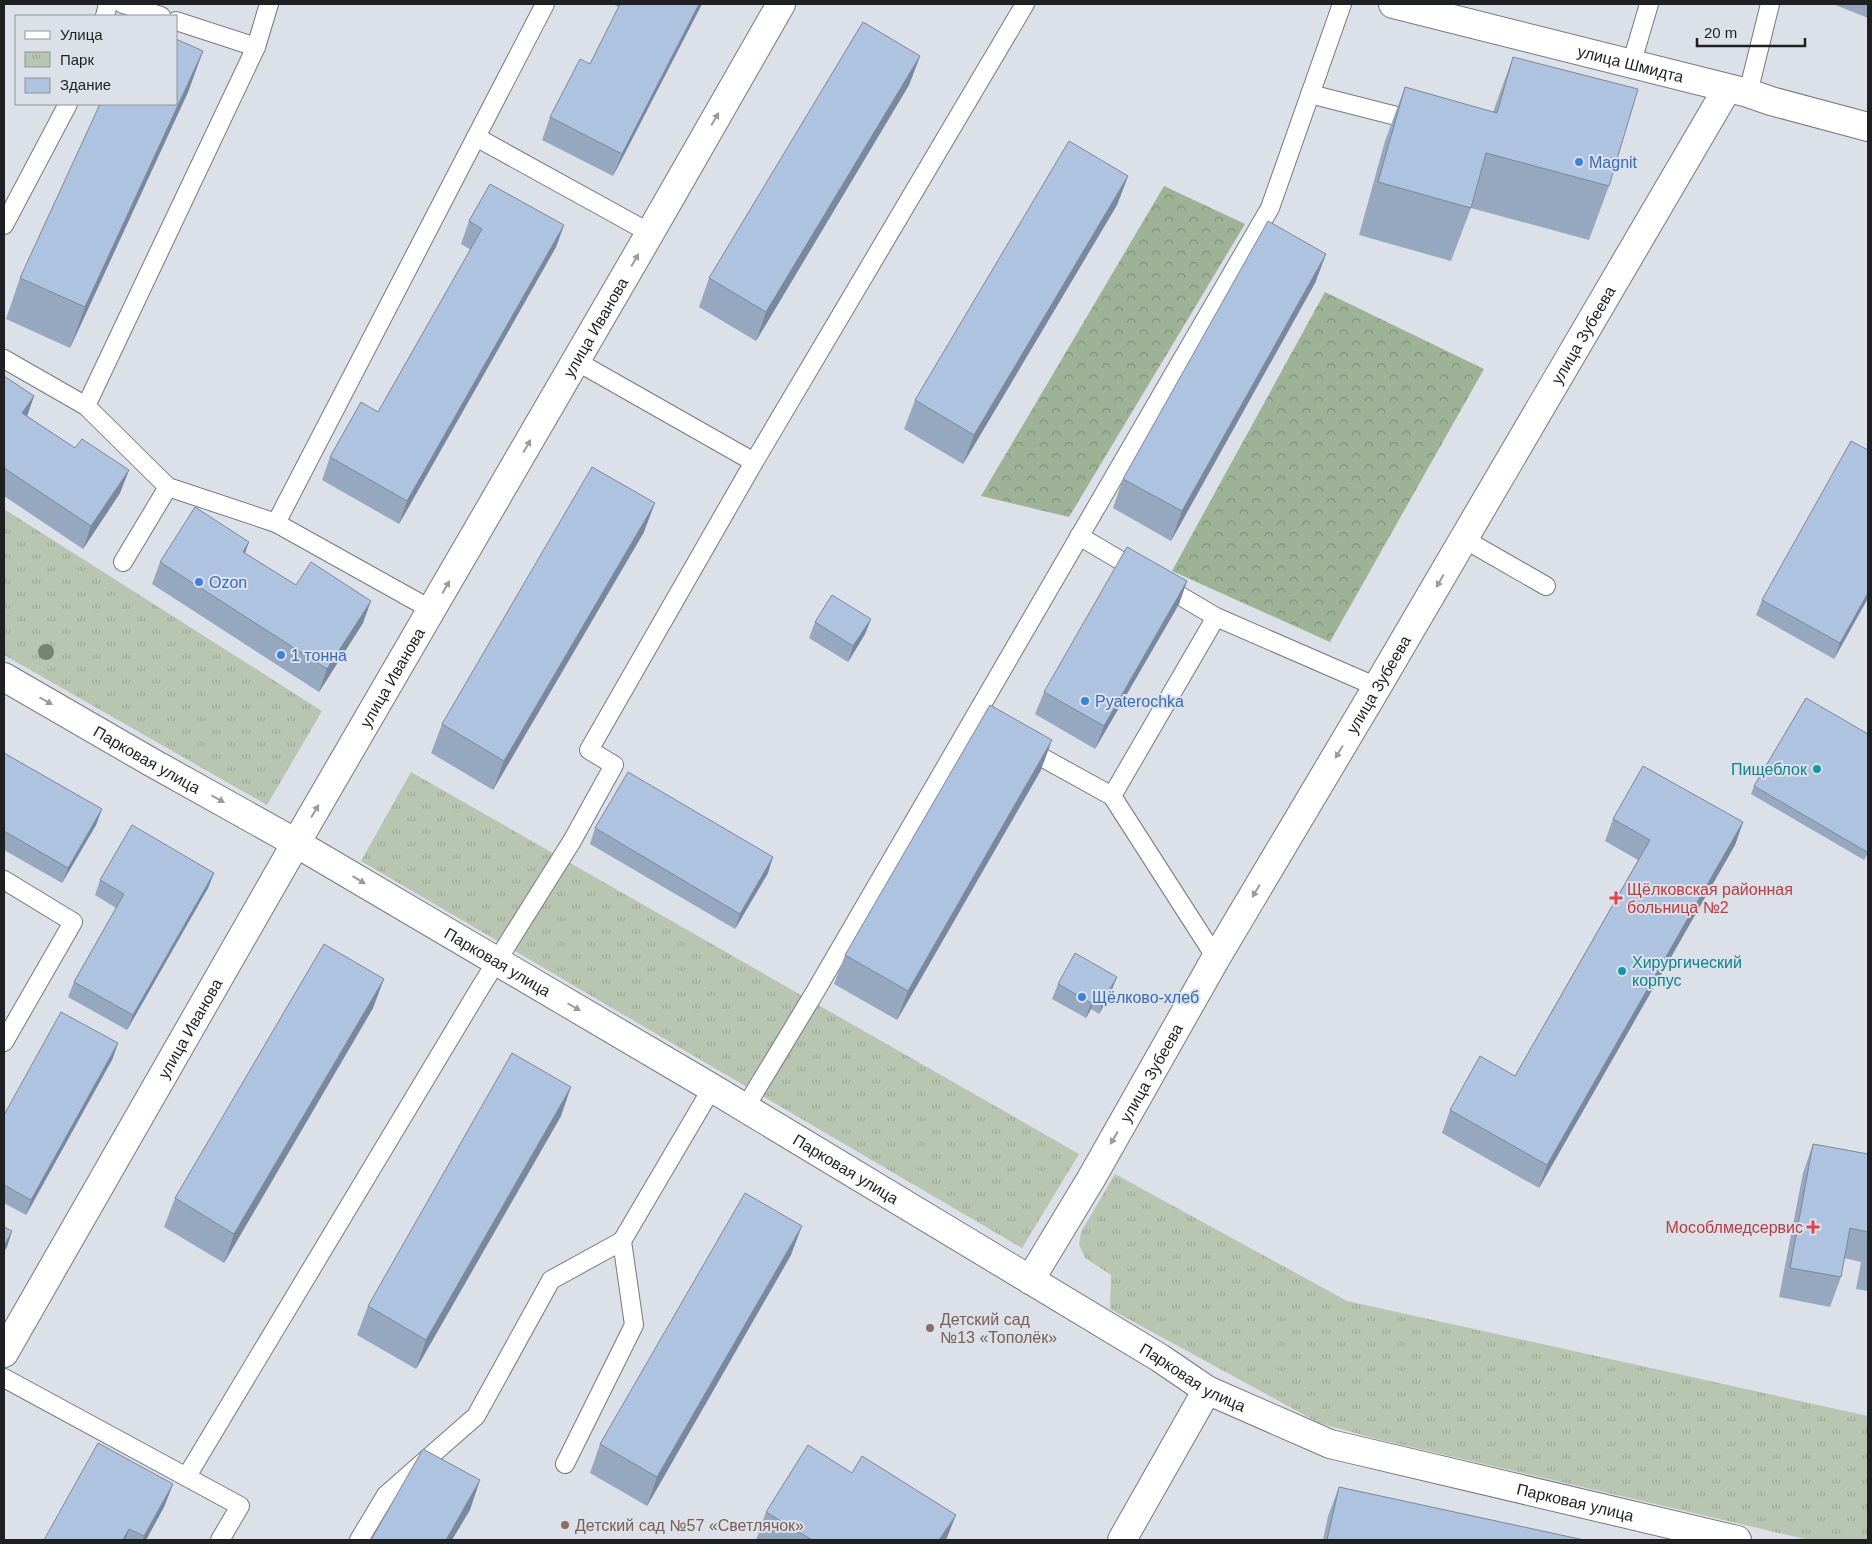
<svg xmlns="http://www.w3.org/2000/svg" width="1872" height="1544" viewBox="0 0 1872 1544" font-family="Arial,sans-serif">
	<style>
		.forest { fill: url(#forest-crowns) }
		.park { fill: url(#park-tufts) }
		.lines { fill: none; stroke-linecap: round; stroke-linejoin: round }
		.service-casing { stroke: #757a81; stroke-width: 20 }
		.minor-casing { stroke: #757a81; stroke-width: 30 }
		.tertiary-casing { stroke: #757a81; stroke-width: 30 }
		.service { stroke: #fff; stroke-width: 18 }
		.minor { stroke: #fff; stroke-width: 28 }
		.tertiary { stroke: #fff; stroke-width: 28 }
		.tree { fill: #748571 }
		.wall { fill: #95a8c0 }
		.shaded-wall { fill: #79889c }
		.building { fill: #adc3df; stroke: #79889c }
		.oneway { fill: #9a9b9c }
		.shop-dot { fill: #3f7fe0; stroke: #dce1e9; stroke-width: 2 }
		.culture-dot { fill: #0f9aa8; stroke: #dce1e9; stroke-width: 2 }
		.health-dot { fill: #e0444e; stroke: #dce1e9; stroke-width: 2 }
		.education-dot { fill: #8d6e63; stroke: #dce1e9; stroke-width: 2 }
		.labels { text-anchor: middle; stroke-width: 4; stroke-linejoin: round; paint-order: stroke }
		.street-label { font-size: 16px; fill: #1e2023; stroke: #dce1e9 }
		.shop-label { font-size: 16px; fill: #366cbe; stroke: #dce1e9; text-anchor: start }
		.culture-label { font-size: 16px; fill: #0d838f; stroke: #dce1e9; text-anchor: end }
		.health-label { font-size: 16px; fill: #be3a42; stroke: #dce1e9; text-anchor: start }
		.education-label { font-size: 16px; fill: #785e54; stroke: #dce1e9; text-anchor: start }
	</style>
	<defs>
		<pattern id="forest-crowns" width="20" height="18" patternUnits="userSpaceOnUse" patternTransform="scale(1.25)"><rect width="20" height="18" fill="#9eb295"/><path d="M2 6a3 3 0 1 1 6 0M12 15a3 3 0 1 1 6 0" fill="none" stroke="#809079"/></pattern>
		<pattern id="park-tufts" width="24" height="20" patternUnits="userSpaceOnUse" patternTransform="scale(1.25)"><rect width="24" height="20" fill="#b7c5b1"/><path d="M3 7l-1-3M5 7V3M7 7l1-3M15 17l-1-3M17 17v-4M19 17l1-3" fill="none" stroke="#9da998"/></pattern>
	</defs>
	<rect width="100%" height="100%" fill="#dce1e9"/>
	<g class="forest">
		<polygon points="1164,186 1245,224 1069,517 981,496"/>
		<polygon points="1325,292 1484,369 1330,642 1172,571"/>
	</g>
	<g class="park">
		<polygon points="4,509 322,711 267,805 4,655"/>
		<polygon points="411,772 1079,1154 1022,1248 361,861"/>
		<polygon points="1115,1174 1347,1301 1868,1416 1868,1540 1809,1540 1377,1439 1319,1423 1110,1309 1111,1275 1085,1258 1079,1244 1081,1232"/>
	</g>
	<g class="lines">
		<defs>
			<g id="service">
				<polyline points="123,4 161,16"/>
				<polyline points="105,16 108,4"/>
				<polyline points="176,21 256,47"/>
				<polyline points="1631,65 1649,4"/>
				<polyline points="1748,93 1770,4"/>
				<polyline points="1310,94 1416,121"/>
				<polyline points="476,137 650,233"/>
				<polyline points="4,225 68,104"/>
				<polyline points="4,359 86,406 168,487 276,523 432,610"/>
				<polyline points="576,361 754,462 1025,4"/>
				<polyline points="86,406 256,47 269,4"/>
				<polyline points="276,523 545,4"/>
				<polyline points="1079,536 1216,617"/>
				<polyline points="1464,539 1546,586"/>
				<polyline points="123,562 168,487"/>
				<polyline points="1025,748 1112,796"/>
				<polyline points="4,880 73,922 4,1042"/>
				<polyline points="1216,958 1112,796 1216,617 1377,687"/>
				<polyline points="745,1108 815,992 1270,208 1342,4"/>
				<polyline points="4,1378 240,1506 220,1540"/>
				<polyline points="565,1464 634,1325 622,1241 712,1088"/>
				<polyline points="187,1476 480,988 572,841 614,765 589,750 754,462"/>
				<polyline points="359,1540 386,1495 476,1416 551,1280 622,1241"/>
			</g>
			<g id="minor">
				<path id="s1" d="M4,677L151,762L296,843L712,1088L1160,1358L1207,1390L1330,1444L1737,1540"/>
				<path id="s2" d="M1030,1280L1091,1179L1216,958L1377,687L1727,89"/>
				<polyline points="1122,1540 1207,1390"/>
			</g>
			<g id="tertiary">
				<path id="s3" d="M1393,4L1748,93L1771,101L1868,127"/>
				<path id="s4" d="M4,1353L296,843L650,233L781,4"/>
			</g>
		</defs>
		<use href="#service" class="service-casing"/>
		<use href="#minor" class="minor-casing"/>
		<use href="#tertiary" class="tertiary-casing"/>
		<use href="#service" class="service"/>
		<use href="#minor" class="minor"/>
		<use href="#tertiary" class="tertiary"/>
	</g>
	<circle class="tree" cx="46" cy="652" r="8"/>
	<g class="wall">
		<polygon points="612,4 702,4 613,176 542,140 550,117 590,64 619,7"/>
		<polygon points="1833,4 1868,4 1868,18"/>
		<polygon points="203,51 188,92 70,348 6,319 20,278"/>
		<polygon points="920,56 909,85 756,341 699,307 709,278"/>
		<polygon points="1513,57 1609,186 1589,240 1471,208 1451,261 1359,235 1385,141 1405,87 1493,112"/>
		<polygon points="1128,176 1117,205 963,464 904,429 915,400"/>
		<polygon points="469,221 564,225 556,247 399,524 322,480 330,457 378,412 471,250 461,244"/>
		<polygon points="1326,254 1315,283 1171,541 1113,508 1123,479"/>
		<polygon points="4,376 34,396 27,416 75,448 129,470 120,493 83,549 4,496"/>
		<polygon points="644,532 493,790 431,753 442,724"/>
		<polygon points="245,553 296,585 363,623 319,692 152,584 160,562"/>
		<polygon points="1187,581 1179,604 1095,749 1035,714 1044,692"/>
		<polygon points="1868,598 1834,659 1756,615 1762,600"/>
		<polygon points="871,619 865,634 848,662 809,638 815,622"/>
		<polygon points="1806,698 1868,853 1864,860 1751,794 1754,786"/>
		<polygon points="4,753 102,809 96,825 62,883 4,850"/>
		<polygon points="1041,770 897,1020 834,984 845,955"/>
		<polygon points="1613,819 1743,822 1735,845 1539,1188 1442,1133 1450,1110 1515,1076 1638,860 1605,841"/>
		<polygon points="595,828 768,873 735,929 590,844"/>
		<polygon points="214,873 208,888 127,1030 68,997 74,982 116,908 95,895 100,880"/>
		<polygon points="1058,984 1111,992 1099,1014 1091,1009 1086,1018 1052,999"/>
		<polygon points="373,1008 224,1263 164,1227 175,1198"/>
		<polygon points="113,1058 26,1215 4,1203 4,1115"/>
		<polygon points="561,1116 416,1369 357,1335 368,1306"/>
		<polygon points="1813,1144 1868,1154 1868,1291 1856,1289 1861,1262 1844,1258 1841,1277 1830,1307 1779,1297 1803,1173"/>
		<polygon points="791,1255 647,1506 590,1473 600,1444"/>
		<polygon points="173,1484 164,1507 146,1540 44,1540"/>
		<polygon points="1339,1487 1584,1540 1323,1540 1328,1516"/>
		<polygon points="766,1512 946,1540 756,1540"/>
	</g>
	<g class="shaded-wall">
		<polygon points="699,4 702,4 613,176 622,154"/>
		<polygon points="203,51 188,92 70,348 85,307"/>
		<polygon points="920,56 909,85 756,341 766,312"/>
		<polygon points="1128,176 1117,205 963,464 974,435"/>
		<polygon points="564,225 556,247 399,524 407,501"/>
		<polygon points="1326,254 1315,283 1171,541 1182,511"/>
		<polygon points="34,396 26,419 22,413"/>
		<polygon points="129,470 120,493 83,549 91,526"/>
		<polygon points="655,503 644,532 493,790 504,761"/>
		<polygon points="249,542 241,565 243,552"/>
		<polygon points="1187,581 1179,604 1095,749 1104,726"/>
		<polygon points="1868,593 1868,598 1834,659 1840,643"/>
		<polygon points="371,601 363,623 319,692 327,669"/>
		<polygon points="871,619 865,634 848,662 853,646"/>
		<polygon points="1052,740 1041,770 897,1020 908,991"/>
		<polygon points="102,809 96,825 62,883 68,868"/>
		<polygon points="1743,822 1735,845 1539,1188 1547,1165"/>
		<polygon points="773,857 768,873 735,929 740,914"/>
		<polygon points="214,873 208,888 127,1030 133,1015"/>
		<polygon points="1117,977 1111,992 1099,1014 1104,999"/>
		<polygon points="384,979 373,1008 224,1263 234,1234"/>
		<polygon points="1096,994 1091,1009 1086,1018 1091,1003"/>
		<polygon points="118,1043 113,1058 26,1215 31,1200"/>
		<polygon points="571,1087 561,1116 416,1369 426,1340"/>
		<polygon points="802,1226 791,1255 647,1506 657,1477"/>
		<polygon points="12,1231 7,1247 4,1252 4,1246"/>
		<polygon points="480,1480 470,1510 452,1540 446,1540"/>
		<polygon points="173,1484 164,1507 146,1540 142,1540"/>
		<polygon points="956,1515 946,1540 939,1540"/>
		<polygon points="129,1529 125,1540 123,1540"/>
	</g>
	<g class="building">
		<polygon points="620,4 699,4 622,154 550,117 580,59 590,64"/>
		<polygon points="863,22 920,56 766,312 709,278"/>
		<polygon points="176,39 203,51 85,307 20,278 100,104 176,104"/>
		<polygon points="1513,57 1638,89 1609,186 1486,153 1471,208 1378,182 1405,87 1497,113"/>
		<polygon points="1069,141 1128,176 974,435 915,400"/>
		<polygon points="490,184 564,225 407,501 330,457 361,402 378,412 482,229 469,221"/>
		<polygon points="1268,221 1326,254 1182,511 1123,479"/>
		<polygon points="4,376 34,396 22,413 75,448 82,439 129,470 91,526 4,468"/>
		<polygon points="1851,441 1868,450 1868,593 1840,643 1762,600"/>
		<polygon points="592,467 655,503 504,761 442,724"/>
		<polygon points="195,507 249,542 243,552 296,585 311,562 371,601 327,669 160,562"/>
		<polygon points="1127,547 1187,581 1104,726 1044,692"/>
		<polygon points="832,595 871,619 853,646 815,622"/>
		<polygon points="1806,698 1868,734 1868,850 1867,852 1754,786"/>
		<polygon points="990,705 1052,740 908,991 845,955"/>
		<polygon points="4,753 102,809 68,868 4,831"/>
		<polygon points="1643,766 1743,822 1547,1165 1450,1110 1480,1056 1515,1076 1650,840 1613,819"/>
		<polygon points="628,772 773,857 740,914 595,828"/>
		<polygon points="132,825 214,873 133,1015 74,982 124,894 100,880"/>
		<polygon points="324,944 384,979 234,1234 175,1198"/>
		<polygon points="1075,953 1117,977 1104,999 1096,994 1091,1003 1058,984"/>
		<polygon points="61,1012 118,1043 31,1200 4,1185 4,1115"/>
		<polygon points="512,1053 571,1087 426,1340 368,1306"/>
		<polygon points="1813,1144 1868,1154 1868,1232 1850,1228 1841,1277 1790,1268"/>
		<polygon points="745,1193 802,1226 657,1477 600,1444"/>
		<polygon points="4,1227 12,1231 4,1246"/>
		<polygon points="98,1443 173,1484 144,1536 129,1529 123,1540 44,1540"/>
		<polygon points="808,1445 852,1473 862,1456 956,1515 939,1540 940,1540 812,1540 766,1512"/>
		<polygon points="423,1449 480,1480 446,1540 371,1540"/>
		<polygon points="1339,1487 1584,1540 1327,1540"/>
	</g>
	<defs><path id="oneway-solid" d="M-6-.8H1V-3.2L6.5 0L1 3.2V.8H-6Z" transform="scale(1.25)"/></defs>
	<g class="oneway">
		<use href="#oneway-solid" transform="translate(715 119) rotate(-60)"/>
		<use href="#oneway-solid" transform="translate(635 260) rotate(-60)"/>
		<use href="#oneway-solid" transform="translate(527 446) rotate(-60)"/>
		<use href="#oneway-solid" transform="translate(1440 581) rotate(120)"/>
		<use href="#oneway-solid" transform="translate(446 587) rotate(-60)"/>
		<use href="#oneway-solid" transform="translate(46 701) rotate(30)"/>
		<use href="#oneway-solid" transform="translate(1339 752) rotate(121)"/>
		<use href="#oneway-solid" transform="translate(218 799) rotate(29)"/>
		<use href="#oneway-solid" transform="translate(315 811) rotate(-59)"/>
		<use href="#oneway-solid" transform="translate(359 880) rotate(31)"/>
		<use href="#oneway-solid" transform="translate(1256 891) rotate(121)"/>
		<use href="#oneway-solid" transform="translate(574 1007) rotate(30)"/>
		<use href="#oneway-solid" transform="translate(1114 1138) rotate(120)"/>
	</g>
	<g class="shop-dot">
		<circle cx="1579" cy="162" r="5"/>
		<circle cx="199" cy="582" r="5"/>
		<circle cx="281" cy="655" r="5"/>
		<circle cx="1085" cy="701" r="5"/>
		<circle cx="1082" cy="997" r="5"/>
	</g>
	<g class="culture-dot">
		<circle cx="1817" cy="769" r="5"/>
		<circle cx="1622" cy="971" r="5"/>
	</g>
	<g class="health-dot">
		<path d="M1613.5 890.5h5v5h5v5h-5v5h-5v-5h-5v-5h5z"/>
		<path d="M1810.5 1219.5h5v5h5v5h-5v5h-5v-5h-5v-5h5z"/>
	</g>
	<g class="education-dot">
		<circle cx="930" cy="1328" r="5"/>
		<circle cx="565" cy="1525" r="5"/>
	</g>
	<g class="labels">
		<g class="street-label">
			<text dy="6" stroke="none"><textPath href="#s3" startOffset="245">улица Шмидта</textPath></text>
			<text dy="6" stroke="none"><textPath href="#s4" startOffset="1184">улица Иванова</textPath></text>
			<text dy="6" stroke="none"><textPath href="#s2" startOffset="1095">улица Зубеева</textPath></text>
			<text dy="6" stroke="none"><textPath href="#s4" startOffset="779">улица Иванова</textPath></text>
			<text dy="6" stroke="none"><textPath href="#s2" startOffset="690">улица Зубеева</textPath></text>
			<text dy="6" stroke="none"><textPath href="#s1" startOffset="165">Парковая улица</textPath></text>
			<text dy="6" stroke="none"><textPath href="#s1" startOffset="570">Парковая улица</textPath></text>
			<text dy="6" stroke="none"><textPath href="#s4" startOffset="374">улица Иванова</textPath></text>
			<text dy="6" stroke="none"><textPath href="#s2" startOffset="240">улица Зубеева</textPath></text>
			<text dy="6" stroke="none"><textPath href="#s1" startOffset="975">Парковая улица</textPath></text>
			<text dy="6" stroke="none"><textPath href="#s1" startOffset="1380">Парковая улица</textPath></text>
			<text dy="6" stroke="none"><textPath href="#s1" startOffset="1785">Парковая улица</textPath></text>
		</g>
		<g class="shop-label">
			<text x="1589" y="168">Magnit</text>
			<text x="209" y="588">Ozon</text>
			<text x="291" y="661">1 тонна</text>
			<text x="1095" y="707">Pyaterochka</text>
			<text x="1092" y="1003">Щёлково-хлеб</text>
		</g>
		<g class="culture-label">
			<text x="1807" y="775">Пищеблок</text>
			<text x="1632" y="968" text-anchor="start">Хирургический<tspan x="1632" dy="18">корпус</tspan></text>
		</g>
		<g class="health-label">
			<text x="1627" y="895">Щёлковская районная<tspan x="1627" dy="18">больница №2</tspan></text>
			<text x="1803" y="1233" text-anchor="end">Мособлмедсервис</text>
		</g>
		<g class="education-label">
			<text x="940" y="1325">Детский сад<tspan x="940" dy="18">№13 «Тополёк»</tspan></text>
			<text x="575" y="1531">Детский сад №57 «Светлячок»</text>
		</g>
	</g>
	<rect width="1872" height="1544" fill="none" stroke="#1e2023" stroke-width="10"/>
	<rect x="15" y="15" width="162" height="90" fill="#dce1e9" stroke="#90949a"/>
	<rect x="25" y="31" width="25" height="8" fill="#ffffff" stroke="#90949a"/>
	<text x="60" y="40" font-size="15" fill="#1e2023">Улица</text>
	<rect x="25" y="52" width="25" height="15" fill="url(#park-tufts)" stroke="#90949a"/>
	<text x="60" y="65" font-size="15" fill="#1e2023">Парк</text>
	<rect x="25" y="78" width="25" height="15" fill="#adc3df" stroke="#90949a"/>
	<text x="60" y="90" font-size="15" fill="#1e2023">Здание</text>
	<path d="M1697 38v8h108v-8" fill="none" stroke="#1e2023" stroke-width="2.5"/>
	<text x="1704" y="38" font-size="15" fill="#1e2023" stroke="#dce1e9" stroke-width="4" paint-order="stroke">20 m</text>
</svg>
